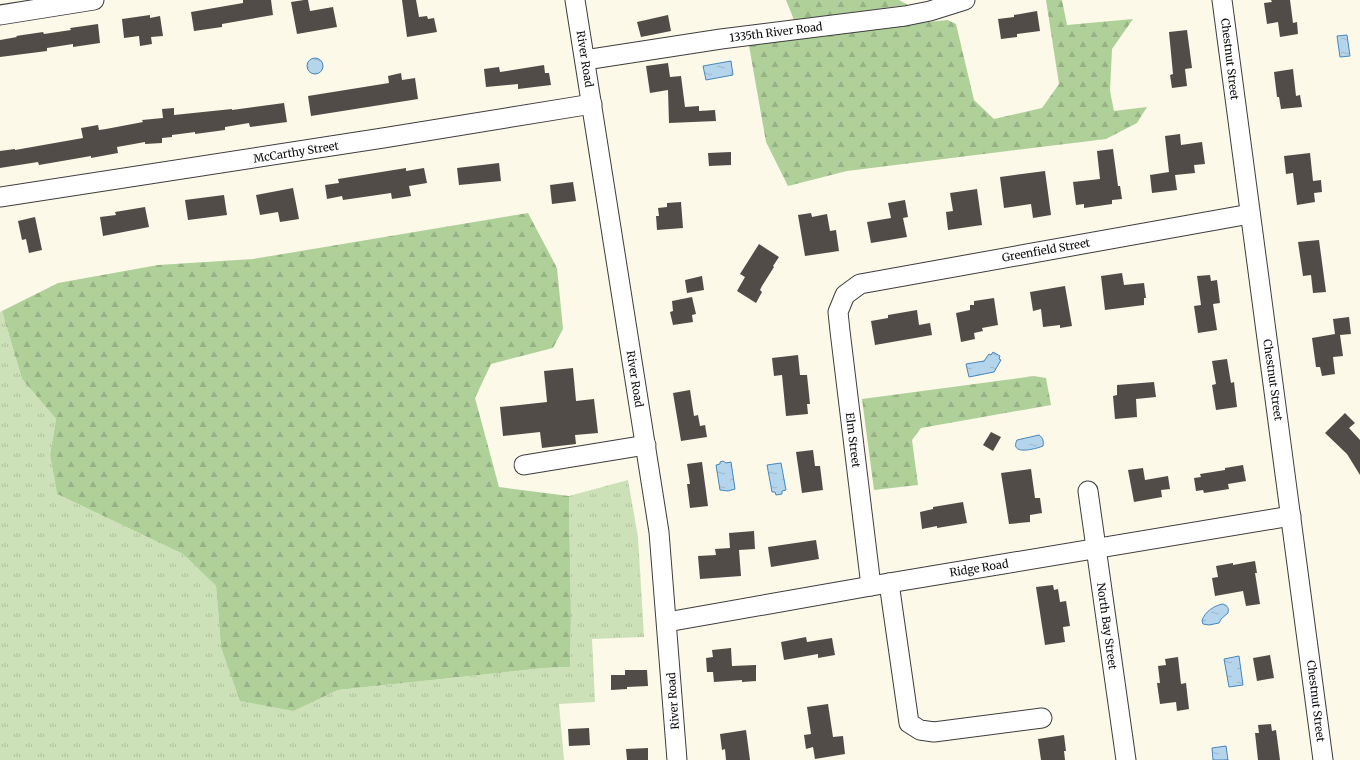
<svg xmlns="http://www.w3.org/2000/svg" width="1360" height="760" viewBox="0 0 1360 760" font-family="Merriweather,serif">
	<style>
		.grass { fill: url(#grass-tufts) }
		.forest { fill: url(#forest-firs) }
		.water { fill: url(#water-ripples); stroke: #4687ba }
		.building { fill: #514c48 }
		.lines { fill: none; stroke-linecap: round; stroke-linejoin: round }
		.minor-casing { stroke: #3d3d3d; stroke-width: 21 }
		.minor { stroke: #fff; stroke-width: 19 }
		.labels { text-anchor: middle; stroke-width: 4; stroke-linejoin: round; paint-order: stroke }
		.street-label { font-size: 11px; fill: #0a0a0a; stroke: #fff }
	</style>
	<defs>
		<pattern id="grass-tufts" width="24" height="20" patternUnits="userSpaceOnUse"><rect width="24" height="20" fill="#cce1b8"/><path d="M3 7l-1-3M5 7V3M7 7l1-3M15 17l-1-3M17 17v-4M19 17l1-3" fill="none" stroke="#aec09d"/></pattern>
		<pattern id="forest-firs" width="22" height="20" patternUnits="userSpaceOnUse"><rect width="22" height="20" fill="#b0d09a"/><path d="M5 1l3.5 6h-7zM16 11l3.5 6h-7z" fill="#96b183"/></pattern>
		<pattern id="water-ripples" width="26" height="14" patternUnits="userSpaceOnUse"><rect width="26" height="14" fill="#b5d5ed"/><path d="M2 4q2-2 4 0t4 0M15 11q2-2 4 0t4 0" fill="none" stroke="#9ab6ca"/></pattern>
	</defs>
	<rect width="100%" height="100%" fill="#fcf9e9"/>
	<polygon class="grass" points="2,311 22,379 56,419 50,455 57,494 183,554 216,586 221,647 294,711 338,690 544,668 570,667 571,615 569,496 628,480 638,537 644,637 592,639 595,702 559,704 564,760 0,760 0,312"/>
	<g class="forest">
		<polygon points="786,0 899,0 908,5 794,20"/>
		<polygon points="1046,0 1062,0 1067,25 1133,19 1112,49 1110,91 1114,111 1147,107 1137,123 1106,139 847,171 788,186 766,142 748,40 948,20 956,24 974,100 994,119 1042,108 1059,84"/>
		<polygon points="528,213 557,268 563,329 553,348 491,364 475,398 499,487 569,496 571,615 570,667 544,668 338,690 294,711 240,701 221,647 216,586 183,554 57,494 50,455 56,419 22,379 2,311 58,283 158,265 253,259"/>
		<polygon points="1034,376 1046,378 1051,405 921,428 912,440 918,485 874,490 862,399"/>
	</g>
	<g class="water">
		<polygon points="1347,35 1350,56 1340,57 1337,36"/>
		<circle cx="315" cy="66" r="8"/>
		<polygon points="731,61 733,75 706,80 703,66"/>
		<polygon points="993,352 1000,356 999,359 1001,360 994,372 969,377 966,364 984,361 989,354 991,355"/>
		<path d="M1039,435C1043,438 1044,441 1043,446C1036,449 1009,456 1017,440Z"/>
		<polygon points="723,461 726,463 731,462 735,489 728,491 720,490 716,465 720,464 720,462"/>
		<polygon points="781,463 786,490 782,491 782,494 776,495 775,492 772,492 767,465"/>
		<path d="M1223,604C1228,606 1229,608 1228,613L1221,619L1219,623L1209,625L1203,624L1202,621C1204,612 1215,605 1223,604Z"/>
		<polygon points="1239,656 1243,685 1229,687 1224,659"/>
		<polygon points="1226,746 1228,760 1213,760 1212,748"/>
	</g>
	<g class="building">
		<polygon points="243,0 271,0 273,15 222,24 222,27 194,31 191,12 243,3"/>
		<polygon points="304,0 308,0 310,11 333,7 337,27 297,34 291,2"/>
		<polygon points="402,0 416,0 419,17 427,16 428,19 434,18 437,32 407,37"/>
		<polygon points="1271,0 1290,0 1293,23 1297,22 1298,34 1280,37 1278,22 1267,24 1264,3 1272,2"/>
		<polygon points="1037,11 1040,31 1017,34 1017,37 1001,39 998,19 1014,17 1014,15"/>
		<polygon points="150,15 150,18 160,16 163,36 151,37 152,44 140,46 139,36 124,38 122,19"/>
		<polygon points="668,15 671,31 641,37 637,22"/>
		<polygon points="98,24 100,43 73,47 73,44 47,48 47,51 0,57 0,40 17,37 16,36 43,32 44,34 71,30 70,28"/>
		<polygon points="1187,30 1192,68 1185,69 1187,86 1172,88 1170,75 1173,74 1169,32"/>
		<polygon points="668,63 670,77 681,76 685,107 699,106 699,111 715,110 716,121 669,123 668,90 650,93 646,66"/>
		<polygon points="544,65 545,73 549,73 551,85 518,89 518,84 486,87 484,69 499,67 500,72"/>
		<polygon points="1293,69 1296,96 1300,95 1302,107 1281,109 1279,97 1277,97 1274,72"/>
		<polygon points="401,73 402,80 415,78 418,99 311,116 308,96 389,83 388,76"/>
		<polygon points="284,103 287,122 250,127 249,123 225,127 225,130 195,134 195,132 172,135 172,137 162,138 162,143 145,144 145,142 117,147 118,153 91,158 91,156 39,165 38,162 0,168 0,151 15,149 15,150 83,138 81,128 98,125 99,130 106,129 143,122 142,120 163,118 162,109 174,108 174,115 232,109 232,110"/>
		<polygon points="1180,134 1181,145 1202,142 1205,164 1194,165 1195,173 1175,175 1177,190 1152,193 1150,175 1169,172 1165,136"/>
		<polygon points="1113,149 1118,186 1120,186 1122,199 1112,200 1112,204 1084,208 1084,204 1076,205 1073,182 1100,179 1097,151"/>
		<polygon points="731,152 731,165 709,166 708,153"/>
		<polygon points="1310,153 1313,181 1321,180 1322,192 1314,193 1315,202 1297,205 1293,173 1286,174 1284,156"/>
		<polygon points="499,163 501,181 459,185 457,168"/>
		<polygon points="406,168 406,171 424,168 427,183 409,186 411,196 392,199 391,193 343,200 342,196 327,199 325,185 339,183 338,179"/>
		<polygon points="1045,171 1051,215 1033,218 1031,204 1004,208 1000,177"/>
		<polygon points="573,182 576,201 552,204 550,185"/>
		<polygon points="293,188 299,219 280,222 278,212 260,215 256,195"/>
		<polygon points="977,189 982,225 948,230 946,212 953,211 950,193"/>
		<polygon points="224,195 227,215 188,220 185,200"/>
		<polygon points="905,200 908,217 903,218 907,237 871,243 867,222 891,218 888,203"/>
		<polygon points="681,202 683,228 657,230 656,216 659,216 658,208 667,207 667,203"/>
		<polygon points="145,207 149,227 103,236 100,217 116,215 115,212"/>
		<polygon points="811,213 812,217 827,214 830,231 836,230 839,251 805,256 798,215"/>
		<polygon points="35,217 42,250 29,253 26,239 22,240 18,221"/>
		<polygon points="1319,240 1326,292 1313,293 1311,275 1303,276 1298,242"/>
		<polygon points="759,244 779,257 773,266 774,267 762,286 760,290 762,292 756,303 737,291 745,277 740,274"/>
		<polygon points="1122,273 1124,285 1144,283 1146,298 1144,298 1144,305 1105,310 1101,276"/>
		<polygon points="1210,275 1211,281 1217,280 1220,303 1213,304 1217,330 1198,333 1194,306 1201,305 1197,276"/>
		<polygon points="702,276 704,290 687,293 685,280"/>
		<polygon points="1065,286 1072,326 1060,328 1060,325 1043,327 1041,309 1033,311 1030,292"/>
		<polygon points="692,297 696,314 692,315 693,322 673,325 670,312 673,311 672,301"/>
		<polygon points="994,298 998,325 982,328 983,331 974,333 975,339 961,342 956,313 970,310 970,305 974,305 974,301"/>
		<polygon points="917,310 919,325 930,323 932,335 875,345 871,321 888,318 888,315"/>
		<polygon points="1349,317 1351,334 1340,335 1343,356 1333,357 1335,374 1322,376 1320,367 1316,367 1312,338 1335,334 1333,319"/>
		<polygon points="798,355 800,375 807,375 810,404 807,404 808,414 786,416 782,375 774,376 772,358"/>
		<polygon points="1227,359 1231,383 1234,382 1237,407 1216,410 1212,385 1216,384 1212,361"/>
		<polygon points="573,368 576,401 594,399 598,433 575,435 576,444 542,448 540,432 503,436 500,407 547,402 544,371"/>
		<polygon points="1154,382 1156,397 1136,399 1137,417 1115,419 1113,396 1117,395 1117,385"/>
		<polygon points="690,390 694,416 698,415 700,426 705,425 707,437 681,441 673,393"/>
		<polygon points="1345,413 1355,423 1349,428 1360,440 1360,475 1347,454 1325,433"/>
		<polygon points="991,432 1001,437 993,451 983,445"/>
		<polygon points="813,450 815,466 820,466 823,490 802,493 796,452"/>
		<polygon points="702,462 708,506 690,508 687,484 690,484 687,464"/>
		<polygon points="1243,465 1246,481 1228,484 1229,489 1204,493 1203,490 1196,491 1194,478 1201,477 1200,474 1225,470 1225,468"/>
		<polygon points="1143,468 1145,480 1168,476 1170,489 1161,490 1162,497 1134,502 1128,470"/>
		<polygon points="1031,469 1035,498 1040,498 1042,513 1030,515 1030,522 1009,524 1001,473"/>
		<polygon points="963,502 967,523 937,528 937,526 922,529 920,512 933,509 933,507"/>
		<polygon points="754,531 755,549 739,550 741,576 700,579 698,556 716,555 715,549 730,548 729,533"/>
		<polygon points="816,540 819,559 771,567 768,547"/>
		<polygon points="1255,561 1257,573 1255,573 1260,604 1246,606 1243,591 1215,596 1212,578 1218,577 1216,566 1233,563 1233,565"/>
		<polygon points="1053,585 1054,590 1058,589 1060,602 1066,601 1070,626 1063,627 1065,642 1045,645 1036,587"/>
		<polygon points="806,637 807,642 832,638 835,655 818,658 818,654 784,660 781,642"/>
		<polygon points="731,648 732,666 756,665 756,681 742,682 742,680 714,682 713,672 707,672 706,658 713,657 712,650"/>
		<polygon points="1270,655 1274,678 1257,681 1253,658"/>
		<polygon points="1178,657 1181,684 1186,683 1189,709 1177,711 1176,702 1160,704 1157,683 1160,683 1158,666 1166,665 1165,659"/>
		<polygon points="625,670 647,670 648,686 627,687 627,689 611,690 611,675 625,675"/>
		<polygon points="828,704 833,737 843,736 845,754 815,759 813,747 806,749 804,735 811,734 807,707"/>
		<polygon points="1271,724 1272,731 1276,730 1280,760 1258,760 1255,733 1259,733 1258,725"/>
		<polygon points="589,728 590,745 569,746 568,729"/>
		<polygon points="746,730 750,760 726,760 725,749 722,750 720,734"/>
		<polygon points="1064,735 1066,751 1064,751 1065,760 1041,760 1038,739"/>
		<polygon points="648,748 648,760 627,760 626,749"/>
	</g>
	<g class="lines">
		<defs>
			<g id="minor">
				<polyline points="575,0 659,532 677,760"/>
				<polyline points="1222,0 1323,760"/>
				<polyline points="0,15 94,0"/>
				<polyline points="585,60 721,39 905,16 930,11 965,0"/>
				<polyline points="0,197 383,138 592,104"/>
				<polyline points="524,465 646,445"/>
				<polyline points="1088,491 1126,760"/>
				<polyline points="889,583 909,723 920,730 934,732 1042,718"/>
				<polyline points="871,586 840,331 838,312 845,295 860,284 1250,214"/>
				<polyline points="667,622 871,586 1291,516"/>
			</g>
		</defs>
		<use href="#minor" class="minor-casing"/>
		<use href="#minor" class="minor"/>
	</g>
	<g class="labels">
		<g class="street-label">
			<text transform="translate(776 32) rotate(-7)" y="4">1335th River Road</text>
			<text transform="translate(585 59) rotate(81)" y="4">River Road</text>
			<text transform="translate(1230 59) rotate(83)" y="4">Chestnut Street</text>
			<text transform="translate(296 152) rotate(-9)" y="4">McCarthy Street</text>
			<text transform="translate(1046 250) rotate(-10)" y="4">Greenfield Street</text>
			<text transform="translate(635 379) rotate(81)" y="4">River Road</text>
			<text transform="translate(1273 380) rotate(82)" y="4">Chestnut Street</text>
			<text transform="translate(853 440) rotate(83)" y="4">Elm Street</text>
			<text transform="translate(979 568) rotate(-9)" y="4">Ridge Road</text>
			<text transform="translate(1107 626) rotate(82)" y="4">North Bay Street</text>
			<text transform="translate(673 701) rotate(-94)" y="4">River Road</text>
			<text transform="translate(1316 701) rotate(83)" y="4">Chestnut Street</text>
		</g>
	</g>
</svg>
